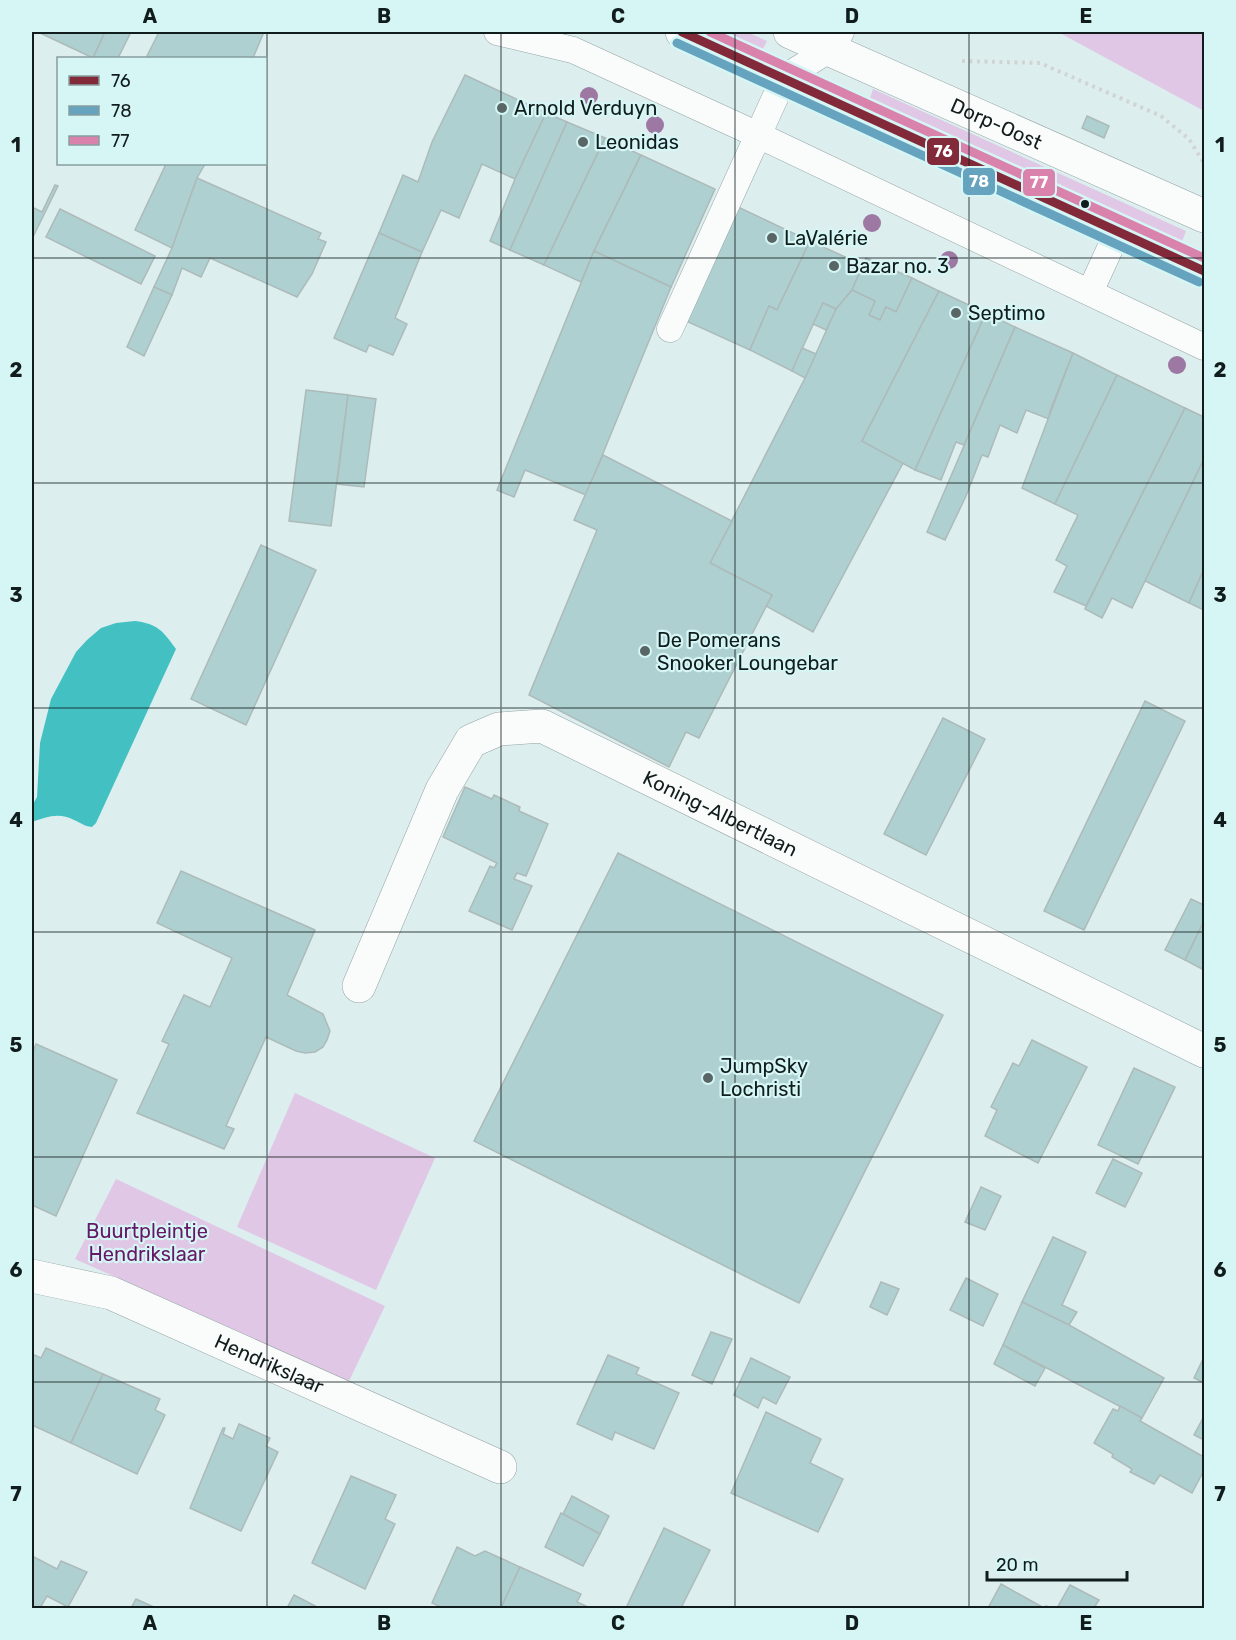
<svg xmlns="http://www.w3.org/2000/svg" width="1236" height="1640" viewBox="0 0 1236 1640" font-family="Rubik,sans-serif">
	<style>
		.green { fill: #dfc7e5 }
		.water { fill: #43c0c2 }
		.building { fill: #afd0d0; stroke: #adbaba; stroke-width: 1.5 }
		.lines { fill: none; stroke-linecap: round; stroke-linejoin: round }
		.lane-casing { stroke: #96a3a3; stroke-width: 27 }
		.street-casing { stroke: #96a3a3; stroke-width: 34 }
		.primary-casing { stroke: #96a3a3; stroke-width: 34 }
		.path { stroke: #d0d4d4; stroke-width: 4; stroke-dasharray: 3 4.5; stroke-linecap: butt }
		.lane { stroke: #fafcfc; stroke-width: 26 }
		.street { stroke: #fafcfc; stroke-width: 33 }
		.primary { stroke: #fafcfc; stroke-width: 33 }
		.bus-1-casing { stroke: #d6f5f5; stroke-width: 14 }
		.bus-2-casing { stroke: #d6f5f5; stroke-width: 14 }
		.bus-3-casing { stroke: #d6f5f5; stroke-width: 14 }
		.bus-1 { stroke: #822a3a; stroke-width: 9 }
		.bus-2 { stroke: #66a3bf; stroke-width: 9 }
		.bus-3 { stroke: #d983ac; stroke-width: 9 }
		.tree { fill: #9c78a3 }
		.grid { fill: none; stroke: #111c1c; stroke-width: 1.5; stroke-opacity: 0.55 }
		.poi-dot { fill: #586666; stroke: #d6f5f5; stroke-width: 2 }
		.bus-dot { fill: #111c1c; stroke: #d6f5f5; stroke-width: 2 }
		.labels { text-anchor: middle; stroke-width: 4.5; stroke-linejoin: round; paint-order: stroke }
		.poi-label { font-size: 20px; fill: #111c1c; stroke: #d6f5f5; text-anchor: start }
		.street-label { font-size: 20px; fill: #111c1c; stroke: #d6f5f5 }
		.park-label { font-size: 20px; fill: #661765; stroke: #d6f5f5 }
		.line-badge { stroke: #d6f5f5; stroke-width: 2 }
		.badge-label { font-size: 16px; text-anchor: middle; font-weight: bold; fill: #fff }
		.neatline { fill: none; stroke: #111c1c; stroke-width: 2 }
		.grid-label { font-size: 20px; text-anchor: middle; font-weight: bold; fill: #111c1c }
	</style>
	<rect width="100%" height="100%" fill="#dee"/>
	<g class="green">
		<polygon points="715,32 747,32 767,41 761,52"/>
		<polygon points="1058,32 1204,32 1204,111"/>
		<polygon points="873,89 1186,231 1181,244 869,101"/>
		<polygon points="295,1093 435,1158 376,1290 237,1227"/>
		<polygon points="116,1179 385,1306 349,1381 75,1259"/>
	</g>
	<path class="water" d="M135,621C158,624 163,631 176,649L96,823L92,827C84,826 81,823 74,820C59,812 46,817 32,822V806L37,797L40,743L51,699L76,652L87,640L101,628L116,623Z"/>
	<g class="building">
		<polygon points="38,32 105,32 93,58"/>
		<polygon points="105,32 131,32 118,58 93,58"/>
		<polygon points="159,32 264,32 253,58 146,58"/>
		<polygon points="465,75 546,113 515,179 482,164 459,218 441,210 422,252 379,233 403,175 418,182 432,142"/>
		<polygon points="546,113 567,122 510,250 490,241 515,179"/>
		<polygon points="1087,116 1109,126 1104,138 1082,128"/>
		<polygon points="567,122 605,138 544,265 510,250"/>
		<polygon points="605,138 641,155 594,251 581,282 544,265"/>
		<polygon points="641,155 715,189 671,287 594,251"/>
		<polygon points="166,164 205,164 197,178 172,248 135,230"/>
		<polygon points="197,178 321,233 318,239 326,242 312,274 297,297 210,258 201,277 182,268 172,295 154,287 172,248"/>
		<polygon points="55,185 58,186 32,239 32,207 42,212"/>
		<polygon points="738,207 810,241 777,310 769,306 750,350 686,321"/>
		<polygon points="60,209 155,256 141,284 46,237"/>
		<polygon points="379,233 422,252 395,318 407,324 393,355 369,345 366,352 334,338"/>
		<polygon points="810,241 863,265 852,290 836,309 823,303 792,371 750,350 769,306 777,310"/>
		<polygon points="594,251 671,287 586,495 525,470 514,497 497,490"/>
		<polygon points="866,258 912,278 896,312 886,307 880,320 869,315 875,301 852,290"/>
		<polygon points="912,278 939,291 862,441 903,463 813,632 766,606 772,595 710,563 805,378 836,309 852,290 875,301 869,315 880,320 886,307 896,312"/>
		<polygon points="154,287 172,295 144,356 127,347"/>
		<polygon points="939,291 986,313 915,470 862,441"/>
		<polygon points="823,303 836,309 826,330 813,324"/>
		<polygon points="986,313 1015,327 964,445 956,442 941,480 915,470"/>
		<polygon points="1015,327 1073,353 1050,411 1049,419 1026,410 1017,433 1000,425 988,457 982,455 966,496 945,540 927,532"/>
		<polygon points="802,348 816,354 805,378 792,371"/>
		<polygon points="1073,353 1117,375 1055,504 1022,488"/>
		<polygon points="1117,375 1185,408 1086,606 1054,592 1067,566 1056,560 1078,515 1055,504"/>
		<polygon points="306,390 348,395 331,526 289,521"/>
		<polygon points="348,395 376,399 364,487 337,484"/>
		<polygon points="1185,408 1204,417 1204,459 1132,608 1112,598 1102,618 1085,609"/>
		<polygon points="603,455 732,521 710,563 772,595 699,738 686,732 669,767 529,695 597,530 574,520"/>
		<polygon points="1204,459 1204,569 1189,603 1145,581"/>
		<polygon points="261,545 316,570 246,725 191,699"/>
		<polygon points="1204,569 1204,610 1189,603"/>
		<polygon points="1145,701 1185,721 1084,930 1044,911"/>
		<polygon points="943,718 985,739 926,855 884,834"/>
		<polygon points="465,787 492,799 494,795 520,807 519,811 548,824 526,876 517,873 514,879 532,886 512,930 469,911 490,866 494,868 497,863 443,837"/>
		<polygon points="618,853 943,1015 799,1303 474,1141"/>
		<polygon points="181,871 315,930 287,995 323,1014 330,1031 327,1040 323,1047 315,1052 305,1053 296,1051 266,1037 226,1126 234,1129 224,1149 137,1113 169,1044 162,1041 184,995 210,1007 232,958 157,923"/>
		<polygon points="1191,899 1204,905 1204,921 1185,960 1165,950"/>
		<polygon points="1204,921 1204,970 1185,960"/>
		<polygon points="1032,1040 1087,1067 1038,1163 985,1136 997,1110 991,1107 1013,1063 1019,1066"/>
		<polygon points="36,1044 117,1080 56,1216 32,1205 32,1054"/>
		<polygon points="1134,1068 1175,1087 1138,1164 1098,1145"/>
		<polygon points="1113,1159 1142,1173 1125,1207 1096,1193"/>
		<polygon points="981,1187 1001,1196 985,1230 965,1222"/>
		<polygon points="1053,1237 1086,1252 1062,1305 1077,1312 1069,1325 1022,1302"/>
		<polygon points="966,1278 998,1294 983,1326 950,1310"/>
		<polygon points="881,1282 899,1289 887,1315 870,1307"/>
		<polygon points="1022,1302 1069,1325 1164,1378 1142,1418 1003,1345"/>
		<polygon points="711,1332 732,1339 712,1384 692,1375"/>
		<polygon points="1003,1345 1045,1368 1035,1386 994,1364"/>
		<polygon points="46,1348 103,1374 71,1443 32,1425 32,1354 41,1358"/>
		<polygon points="608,1355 639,1368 636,1374 679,1393 654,1449 615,1432 612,1440 577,1424"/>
		<polygon points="1204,1357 1204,1383 1194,1378"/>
		<polygon points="751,1358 790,1377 776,1404 763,1397 758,1408 734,1395"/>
		<polygon points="103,1374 160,1399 155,1410 165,1415 137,1474 71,1443"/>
		<polygon points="1120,1406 1142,1418 1140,1421 1204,1457 1204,1470 1192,1493 1160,1475 1154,1484 1130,1472 1132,1469 1112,1457 1113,1454 1094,1443 1113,1409 1118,1411"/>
		<polygon points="766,1412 821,1439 810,1463 843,1479 818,1532 731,1493"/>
		<polygon points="1204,1416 1204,1440 1194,1435"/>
		<polygon points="239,1424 270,1438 266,1446 278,1452 241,1531 190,1508 223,1428 225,1428 223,1434 233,1439"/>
		<polygon points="351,1476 396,1495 385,1519 395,1524 365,1589 312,1563"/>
		<polygon points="572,1496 609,1516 600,1534 563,1514"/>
		<polygon points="561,1513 600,1534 583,1566 545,1547"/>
		<polygon points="664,1528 710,1550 681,1608 626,1608"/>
		<polygon points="457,1547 475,1556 485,1551 520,1567 501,1608 443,1608 432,1603"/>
		<polygon points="32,1556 57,1569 61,1561 87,1572 68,1607 47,1596 40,1608 32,1608"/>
		<polygon points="520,1567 581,1594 577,1602 588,1607 587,1608 501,1608"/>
		<polygon points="1001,1584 1044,1608 1046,1606 1051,1608 988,1608"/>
		<polygon points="1070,1585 1099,1600 1095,1606 1100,1608 1057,1608"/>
		<polygon points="294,1595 319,1608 287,1608"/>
		<polygon points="136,1599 156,1608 131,1608"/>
	</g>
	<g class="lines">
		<defs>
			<g id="lane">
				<polyline points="497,32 573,50 758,135 1204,347"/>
				<polyline points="1090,292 1118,231"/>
				<polyline points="670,329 784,78 830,49 841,32"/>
			</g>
			<g id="street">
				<path id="s1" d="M359,986L442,790L471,741L499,729L542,726L1204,1051"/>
				<path id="s2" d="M32,1276L111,1293L500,1467"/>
			</g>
			<g id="primary">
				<polyline points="682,32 1204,271"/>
				<path id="s3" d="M790,32L1204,216"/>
			</g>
		</defs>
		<use href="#lane" class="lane-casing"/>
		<use href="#street" class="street-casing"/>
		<use href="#primary" class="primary-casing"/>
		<polyline class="path" points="962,61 1040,63 1161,116 1189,139 1204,163"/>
		<use href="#lane" class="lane"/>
		<use href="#street" class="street"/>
		<use href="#primary" class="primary"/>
		<defs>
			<polyline id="bus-1" points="682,32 1204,271"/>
			<polyline id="bus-2" points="677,43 1199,282"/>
			<polyline id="bus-3" points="710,32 1204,258"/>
		</defs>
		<use href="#bus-1" class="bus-1-casing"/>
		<use href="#bus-2" class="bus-2-casing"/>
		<use href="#bus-3" class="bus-3-casing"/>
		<use href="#bus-1" class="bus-1"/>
		<use href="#bus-2" class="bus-2"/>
		<use href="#bus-3" class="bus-3"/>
	</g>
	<g class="tree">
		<circle cx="589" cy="96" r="9"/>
		<circle cx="655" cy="125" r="9"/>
		<circle cx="872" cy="223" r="9"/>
		<circle cx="949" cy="260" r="9"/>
		<circle cx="1177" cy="365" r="9"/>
	</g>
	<path class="grid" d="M267,32V1608M501,32V1608M735,32V1608M969,32V1608M32,258H1204M32,483H1204M32,708H1204M32,932H1204M32,1157H1204M32,1382H1204"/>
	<g class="poi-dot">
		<circle cx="502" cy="108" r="6"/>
		<circle cx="583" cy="142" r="6"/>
		<circle cx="772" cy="238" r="6"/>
		<circle cx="834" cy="266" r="6"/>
		<circle cx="956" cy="313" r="6"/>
		<circle cx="645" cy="651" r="6"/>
		<circle cx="708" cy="1078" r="6"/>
	</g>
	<circle class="bus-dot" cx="1085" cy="204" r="5"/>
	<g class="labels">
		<g class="poi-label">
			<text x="514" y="115">Arnold Verduyn</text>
			<text x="595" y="149">Leonidas</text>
			<text x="784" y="245">LaValérie</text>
			<text x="846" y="273">Bazar no. 3</text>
			<text x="968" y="320">Septimo</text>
			<text x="657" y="647">De Pomerans<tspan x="657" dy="23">Snooker Loungebar</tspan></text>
			<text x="720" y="1073">JumpSky<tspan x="720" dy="23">Lochristi</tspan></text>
		</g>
		<g class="street-label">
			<text dy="7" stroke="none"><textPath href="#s3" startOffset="226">Dorp-Oost</textPath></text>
			<text dy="7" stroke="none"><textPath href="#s1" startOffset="542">Koning-Albertlaan</textPath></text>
			<text dy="7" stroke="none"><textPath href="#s2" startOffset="254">Hendrikslaar</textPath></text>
		</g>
		<g class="park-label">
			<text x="147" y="1238">Buurtpleintje<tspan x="147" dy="23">Hendrikslaar</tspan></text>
		</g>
	</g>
	<g class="line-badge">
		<rect x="926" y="137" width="34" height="29" rx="6" fill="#822a3a"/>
		<rect x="962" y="167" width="34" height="29" rx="6" fill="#66a3bf"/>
		<rect x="1022" y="168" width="34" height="29" rx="6" fill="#d983ac"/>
	</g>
	<g class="badge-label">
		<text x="943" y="157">76</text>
		<text x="979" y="187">78</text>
		<text x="1039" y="188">77</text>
	</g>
	<rect width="1236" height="1640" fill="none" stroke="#d6f5f5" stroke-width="66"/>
	<rect x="57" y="57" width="210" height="108" fill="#d6f5f5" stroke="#879e9e" stroke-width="1.5"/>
	<rect x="69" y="76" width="30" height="9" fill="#822a3a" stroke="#879e9e" stroke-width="1.5"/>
	<text x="111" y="87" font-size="18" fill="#111c1c">76</text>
	<rect x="69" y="106" width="30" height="9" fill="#66a3bf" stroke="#879e9e" stroke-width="1.5"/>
	<text x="111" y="117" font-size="18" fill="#111c1c">78</text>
	<rect x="69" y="136" width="30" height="9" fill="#d983ac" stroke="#879e9e" stroke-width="1.5"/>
	<text x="111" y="147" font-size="18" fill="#111c1c">77</text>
	<path d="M987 1571v9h140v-9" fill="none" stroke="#111c1c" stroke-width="3"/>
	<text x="996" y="1571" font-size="18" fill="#111c1c" stroke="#d6f5f5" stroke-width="4.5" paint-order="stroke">20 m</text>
	<rect x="33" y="33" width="1170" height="1574" class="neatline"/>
	<g class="grid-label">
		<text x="150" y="23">A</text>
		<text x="384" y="23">B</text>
		<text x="618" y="23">C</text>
		<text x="852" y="23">D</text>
		<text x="1086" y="23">E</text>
		<text x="16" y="152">1</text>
		<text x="1220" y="152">1</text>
		<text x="16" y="377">2</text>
		<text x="1220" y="377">2</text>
		<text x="16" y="602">3</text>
		<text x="1220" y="602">3</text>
		<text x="16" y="827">4</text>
		<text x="1220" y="827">4</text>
		<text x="16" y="1052">5</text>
		<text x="1220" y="1052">5</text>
		<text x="16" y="1277">6</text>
		<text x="1220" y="1277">6</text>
		<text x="16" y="1501">7</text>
		<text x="1220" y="1501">7</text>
		<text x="150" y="1630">A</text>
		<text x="384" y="1630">B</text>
		<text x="618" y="1630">C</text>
		<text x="852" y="1630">D</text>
		<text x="1086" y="1630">E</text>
	</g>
</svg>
